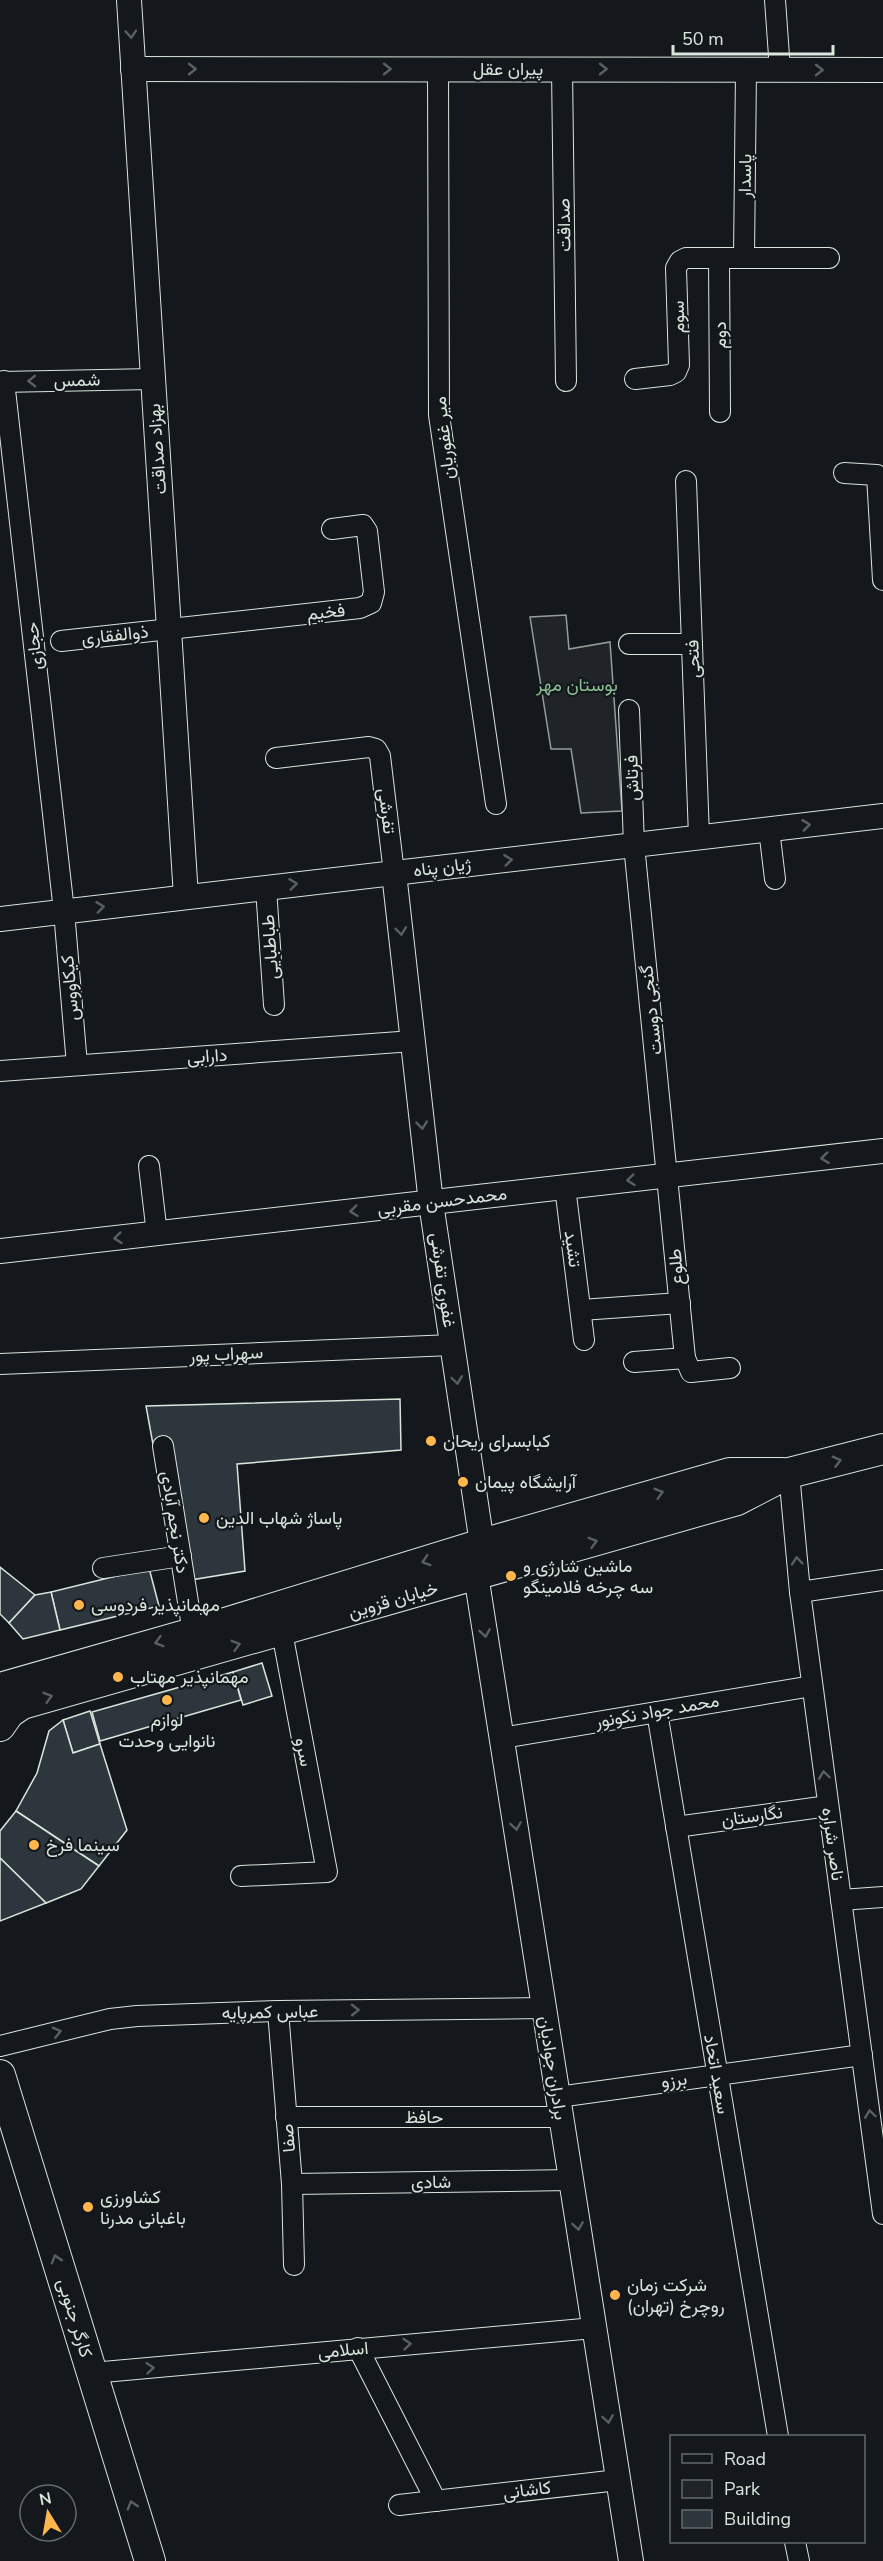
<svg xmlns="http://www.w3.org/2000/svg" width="883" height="2561" viewBox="0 0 883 2561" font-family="'Nunito Sans',Vazirmatn,sans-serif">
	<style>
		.green { fill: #202428; stroke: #939e99; stroke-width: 1.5 }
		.building { fill: #2c363c; stroke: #d8e6dc; stroke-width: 1.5 }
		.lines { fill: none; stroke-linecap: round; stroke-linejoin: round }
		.minor-casing { stroke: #d8e6dc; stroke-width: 22 }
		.tertiary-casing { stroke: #d8e6dc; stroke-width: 26 }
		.primary-casing { stroke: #d8e6dc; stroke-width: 32 }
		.minor { stroke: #14181c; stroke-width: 20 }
		.tertiary { stroke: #14181c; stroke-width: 24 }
		.primary { stroke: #14181c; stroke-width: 30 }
		.oneway { stroke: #59605f }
		.poi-dot { fill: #ffb74d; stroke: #14181c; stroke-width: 2 }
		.labels { text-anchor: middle; stroke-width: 4.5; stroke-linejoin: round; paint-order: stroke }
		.street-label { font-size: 18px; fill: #d8e6dc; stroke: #14181c }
		.park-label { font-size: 18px; fill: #8ac095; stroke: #14181c }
		.poi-label { font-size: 18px; fill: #d8e6dc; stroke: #14181c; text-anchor: start }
	</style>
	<rect width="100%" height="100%" fill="#14181c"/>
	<polygon class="green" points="566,615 569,649 610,642 622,811 581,813 571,749 551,749 530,617"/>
	<g class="building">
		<polygon points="400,1399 401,1450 237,1464 245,1571 191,1580 181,1598 146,1406"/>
		<polygon points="0,1567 35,1595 9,1623 0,1614"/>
		<polygon points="149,1568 159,1606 60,1630 51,1592"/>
		<polygon points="51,1592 60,1630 23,1639 9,1623 35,1595"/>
		<polygon points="262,1663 272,1696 243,1705 233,1672"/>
		<polygon points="233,1672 241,1700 100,1741 92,1712"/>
		<polygon points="90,1711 100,1744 73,1753 63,1720"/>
		<polygon points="63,1720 73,1753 100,1744 127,1830 99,1866 16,1811 37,1773 49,1731"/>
		<polygon points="16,1811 99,1866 81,1889 46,1903 0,1858 0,1831"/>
		<polygon points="0,1858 46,1903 0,1921"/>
	</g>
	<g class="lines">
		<defs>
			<g id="minor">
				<polyline points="775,0 780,70"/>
				<polyline points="438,69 439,415 496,804"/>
				<polyline points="562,69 566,381"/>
				<polyline points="719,258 720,412"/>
				<polyline points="744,258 829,258"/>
				<polyline points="635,379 670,375 676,372 679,365 676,268 680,261 686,258 744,258 746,70"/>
				<polyline points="4,381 64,911 77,1065"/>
				<polyline points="0,382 153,379"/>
				<polyline points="844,473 877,475 883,580"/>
				<polyline points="686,481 699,837"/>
				<polyline points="61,641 360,608 371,603 374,592 367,531 363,525 332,529"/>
				<polyline points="629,644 692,644"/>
				<polyline points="629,710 634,845 685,1358 634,1362"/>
				<polyline points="276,758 369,747 376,749 380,756 394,873"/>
				<polyline points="769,829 775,879"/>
				<polyline points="266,888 274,1005"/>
				<polyline points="0,1071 413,1041"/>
				<polyline points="149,1166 157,1234"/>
				<polyline points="565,1187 584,1340"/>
				<polyline points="581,1310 680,1303"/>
				<polyline points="685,1358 691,1372 730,1368"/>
				<polyline points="0,1364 452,1345"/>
				<polyline points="163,1446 193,1633"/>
				<polyline points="789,1473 800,1592 883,2214"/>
				<polyline points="103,1568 181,1556"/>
				<polyline points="800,1592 883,1580"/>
				<polyline points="657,1712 778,2436"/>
				<polyline points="502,1738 812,1686"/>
				<polyline points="676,1827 828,1806"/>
				<polyline points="241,1876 327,1872 282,1632"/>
				<polyline points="841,1900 883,1897"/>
				<polyline points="278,2011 292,2184 294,2265"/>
				<polyline points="0,2046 110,2019 137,2016 278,2011 544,2008"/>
				<polyline points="558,2097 862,2055"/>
				<polyline points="286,2117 561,2117"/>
				<polyline points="292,2184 571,2180"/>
				<polyline points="358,2348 436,2501"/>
				<polyline points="92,2373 594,2328"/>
				<polyline points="399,2505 618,2480"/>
				<polyline points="795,2542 799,2561"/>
			</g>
			<g id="tertiary">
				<polyline points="129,0 186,897"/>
				<polyline points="133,69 883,70"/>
				<polyline points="394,873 431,1203 482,1544"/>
				<polyline points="0,919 883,816"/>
				<polyline points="0,1251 883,1151"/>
				<polyline points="476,1575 631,2561"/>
			</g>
			<g id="primary">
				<polyline points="0,1688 193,1633 482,1544 730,1473 782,1473"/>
				<polyline points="0,1726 9,1713 22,1704 737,1500 789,1473 883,1449"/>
				<polyline points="0,2075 150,2561"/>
			</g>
		</defs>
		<use href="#minor" class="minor-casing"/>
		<use href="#tertiary" class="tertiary-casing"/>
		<use href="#primary" class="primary-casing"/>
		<use href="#minor" class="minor"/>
		<use href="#tertiary" class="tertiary"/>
		<use href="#primary" class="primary"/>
	</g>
	<defs><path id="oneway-chevron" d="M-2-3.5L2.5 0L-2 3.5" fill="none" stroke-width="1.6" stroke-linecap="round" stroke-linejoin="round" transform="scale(1.5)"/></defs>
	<g class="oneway">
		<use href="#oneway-chevron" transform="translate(131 34) rotate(86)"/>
		<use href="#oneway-chevron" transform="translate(192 69)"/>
		<use href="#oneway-chevron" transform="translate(387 69)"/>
		<use href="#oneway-chevron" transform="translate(603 69)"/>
		<use href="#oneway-chevron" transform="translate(819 70)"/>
		<use href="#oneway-chevron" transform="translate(32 381) rotate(179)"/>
		<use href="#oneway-chevron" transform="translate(806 825) rotate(-7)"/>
		<use href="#oneway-chevron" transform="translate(508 860) rotate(-7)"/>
		<use href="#oneway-chevron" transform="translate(293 884) rotate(-7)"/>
		<use href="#oneway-chevron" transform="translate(100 907) rotate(-7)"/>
		<use href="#oneway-chevron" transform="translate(401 931) rotate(83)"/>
		<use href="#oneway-chevron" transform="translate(422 1125) rotate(84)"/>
		<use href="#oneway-chevron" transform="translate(825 1158) rotate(173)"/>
		<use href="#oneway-chevron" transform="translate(631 1180) rotate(174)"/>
		<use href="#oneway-chevron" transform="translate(354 1211) rotate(174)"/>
		<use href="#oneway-chevron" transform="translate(118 1238) rotate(174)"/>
		<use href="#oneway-chevron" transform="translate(457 1380) rotate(82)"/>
		<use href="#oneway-chevron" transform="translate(837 1461) rotate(-15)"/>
		<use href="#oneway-chevron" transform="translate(659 1493) rotate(-16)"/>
		<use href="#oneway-chevron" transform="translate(593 1542) rotate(-16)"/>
		<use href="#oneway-chevron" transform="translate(426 1561) rotate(163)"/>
		<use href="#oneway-chevron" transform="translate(797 1561) rotate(-95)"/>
		<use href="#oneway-chevron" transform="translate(485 1633) rotate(81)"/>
		<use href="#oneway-chevron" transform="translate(159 1642) rotate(164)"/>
		<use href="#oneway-chevron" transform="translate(236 1645) rotate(-16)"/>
		<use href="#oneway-chevron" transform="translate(48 1697) rotate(-16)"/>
		<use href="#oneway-chevron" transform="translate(824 1775) rotate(-98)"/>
		<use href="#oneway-chevron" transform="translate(516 1826) rotate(81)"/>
		<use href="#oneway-chevron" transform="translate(355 2010) rotate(-1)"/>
		<use href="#oneway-chevron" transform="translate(57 2032) rotate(-14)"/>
		<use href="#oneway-chevron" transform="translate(870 2114) rotate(-98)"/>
		<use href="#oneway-chevron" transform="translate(578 2226) rotate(81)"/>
		<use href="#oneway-chevron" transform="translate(56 2259) rotate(-107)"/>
		<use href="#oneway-chevron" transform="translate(407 2344) rotate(-5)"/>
		<use href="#oneway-chevron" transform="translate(150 2368) rotate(-5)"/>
		<use href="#oneway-chevron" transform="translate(608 2419) rotate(81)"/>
		<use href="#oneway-chevron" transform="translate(132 2505) rotate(-107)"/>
	</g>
	<g class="poi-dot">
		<circle cx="431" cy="1441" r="6"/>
		<circle cx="463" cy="1482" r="6"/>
		<circle cx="204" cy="1518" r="6"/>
		<circle cx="511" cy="1576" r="6"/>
		<circle cx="79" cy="1605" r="6"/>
		<circle cx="118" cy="1677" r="6"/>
		<circle cx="167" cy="1700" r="6"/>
		<circle cx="34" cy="1845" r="6"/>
		<circle cx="88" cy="2207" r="6"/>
		<circle cx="615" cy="2295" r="6"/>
	</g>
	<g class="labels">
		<g class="street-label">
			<text x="508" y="75">پیران عقل</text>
			<text transform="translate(745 176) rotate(-89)" y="6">پاسدار</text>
			<text transform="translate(564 225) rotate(-91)" y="6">صداقت</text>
			<text transform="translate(678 317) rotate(-91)" y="6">سوم</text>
			<text transform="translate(720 335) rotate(-90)" y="6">دوم</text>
			<text transform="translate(77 380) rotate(-1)" y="6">شمس</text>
			<text transform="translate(444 438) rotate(-96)" y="6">میر غفوریان</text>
			<text transform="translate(157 449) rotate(-94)" y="6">بهزاد صداقت</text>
			<text transform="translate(326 612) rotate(-6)" y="6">فخیم</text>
			<text transform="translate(115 635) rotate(-6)" y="6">ذوالفقاری</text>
			<text transform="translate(34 646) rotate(-96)" y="6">حجازی</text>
			<text transform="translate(693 659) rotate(-92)" y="6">فتحی</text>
			<text transform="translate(632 778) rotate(-92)" y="6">فرتاش</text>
			<text transform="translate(387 811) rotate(83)" y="6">تفرشی</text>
			<text transform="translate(442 867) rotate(-7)" y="6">ژیان پناه</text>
			<text transform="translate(270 947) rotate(-94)" y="6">طباطبایی</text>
			<text transform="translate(70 988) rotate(-95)" y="6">کیکاووس</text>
			<text transform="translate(651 1010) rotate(-96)" y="6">گنجی دوست</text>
			<text transform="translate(207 1056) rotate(-4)" y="6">دارابی</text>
			<text transform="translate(442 1201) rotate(-7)" y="6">محمدحسن مقربی</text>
			<text transform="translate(573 1249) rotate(82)" y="6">تشید</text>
			<text transform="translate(676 1267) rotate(-95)" y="6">طلوع</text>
			<text transform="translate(443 1280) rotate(82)" y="6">غفوری تفرشی</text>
			<text transform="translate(226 1354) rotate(-3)" y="6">سهراب پور</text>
			<text transform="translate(175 1522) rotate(81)" y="6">دکتر نجم آبادی</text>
			<text transform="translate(393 1600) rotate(-16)" y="6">خیابان قزوین</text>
			<text transform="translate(657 1711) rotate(-10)" y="6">محمد جواد نکونور</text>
			<text transform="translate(304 1752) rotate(79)" y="6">سرو</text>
			<text transform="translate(752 1816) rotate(-8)" y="6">نگارستان</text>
			<text transform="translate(833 1844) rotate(82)" y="6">ناصر شراره</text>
			<text transform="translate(270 2012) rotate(-1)" y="6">عباس کمرپایه</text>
			<text transform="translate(553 2068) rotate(81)" y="6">برادران جوادیان</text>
			<text transform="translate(717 2074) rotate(80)" y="6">سعید اتحاد</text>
			<text transform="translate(674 2080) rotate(-8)" y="6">برزو</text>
			<text x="424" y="2123">حافظ</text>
			<text transform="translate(288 2138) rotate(-95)" y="6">صفا</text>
			<text transform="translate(431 2182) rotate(-1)" y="6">شادی</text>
			<text transform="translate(75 2318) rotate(73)" y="6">کارگر جنوبی</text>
			<text transform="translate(343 2350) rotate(-5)" y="6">اسلامی</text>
			<text transform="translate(527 2490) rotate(-7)" y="6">کاشانی</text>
		</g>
		<g class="park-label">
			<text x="577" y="691">بوستان مهر</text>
		</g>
		<g class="poi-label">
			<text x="443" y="1447">کبابسرای ریحان</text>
			<text x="475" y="1488">آرایشگاه پیمان</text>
			<text x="216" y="1524">پاساژ شهاب الدین</text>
			<text x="523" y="1572">ماشین شارژی و<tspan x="523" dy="21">سه چرخه فلامینگو</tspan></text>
			<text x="91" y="1611">مهمانپذیر فردوسی</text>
			<text x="130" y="1683">مهمانپذیر مهتاب</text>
			<text x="167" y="1726" text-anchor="middle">لوازم<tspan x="167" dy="21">نانوایی وحدت</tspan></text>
			<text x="46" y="1851">سینما فرخ</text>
			<text x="100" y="2203">کشاورزی<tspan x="100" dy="21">باغبانی مدرنا</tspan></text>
			<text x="627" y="2291">شرکت زمان<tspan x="627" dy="21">روچرخ (تهران)</tspan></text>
		</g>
	</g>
	<rect x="670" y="2435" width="195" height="108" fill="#14181c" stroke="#626a69" stroke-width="1.5"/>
	<rect x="682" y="2454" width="30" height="9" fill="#14181c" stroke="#626a69" stroke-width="1.5"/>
	<text x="724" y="2465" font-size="18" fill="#d8e6dc">Road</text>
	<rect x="682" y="2480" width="30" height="18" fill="#202428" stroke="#626a69" stroke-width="1.5"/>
	<text x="724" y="2495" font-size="18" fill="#d8e6dc">Park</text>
	<rect x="682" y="2510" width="30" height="18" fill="#2c363c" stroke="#626a69" stroke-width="1.5"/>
	<text x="724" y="2525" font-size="18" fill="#d8e6dc">Building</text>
	<g transform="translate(48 2513) rotate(349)"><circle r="28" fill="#14181c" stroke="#626a69" stroke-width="1.5"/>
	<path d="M0-4.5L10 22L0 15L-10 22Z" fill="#ffb74d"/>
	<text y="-9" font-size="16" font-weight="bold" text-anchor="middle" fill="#d8e6dc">N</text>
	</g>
	<path d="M673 45v9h160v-9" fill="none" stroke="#d8e6dc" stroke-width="3"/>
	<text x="682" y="45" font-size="18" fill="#d8e6dc" stroke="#14181c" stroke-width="4.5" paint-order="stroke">50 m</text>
</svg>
